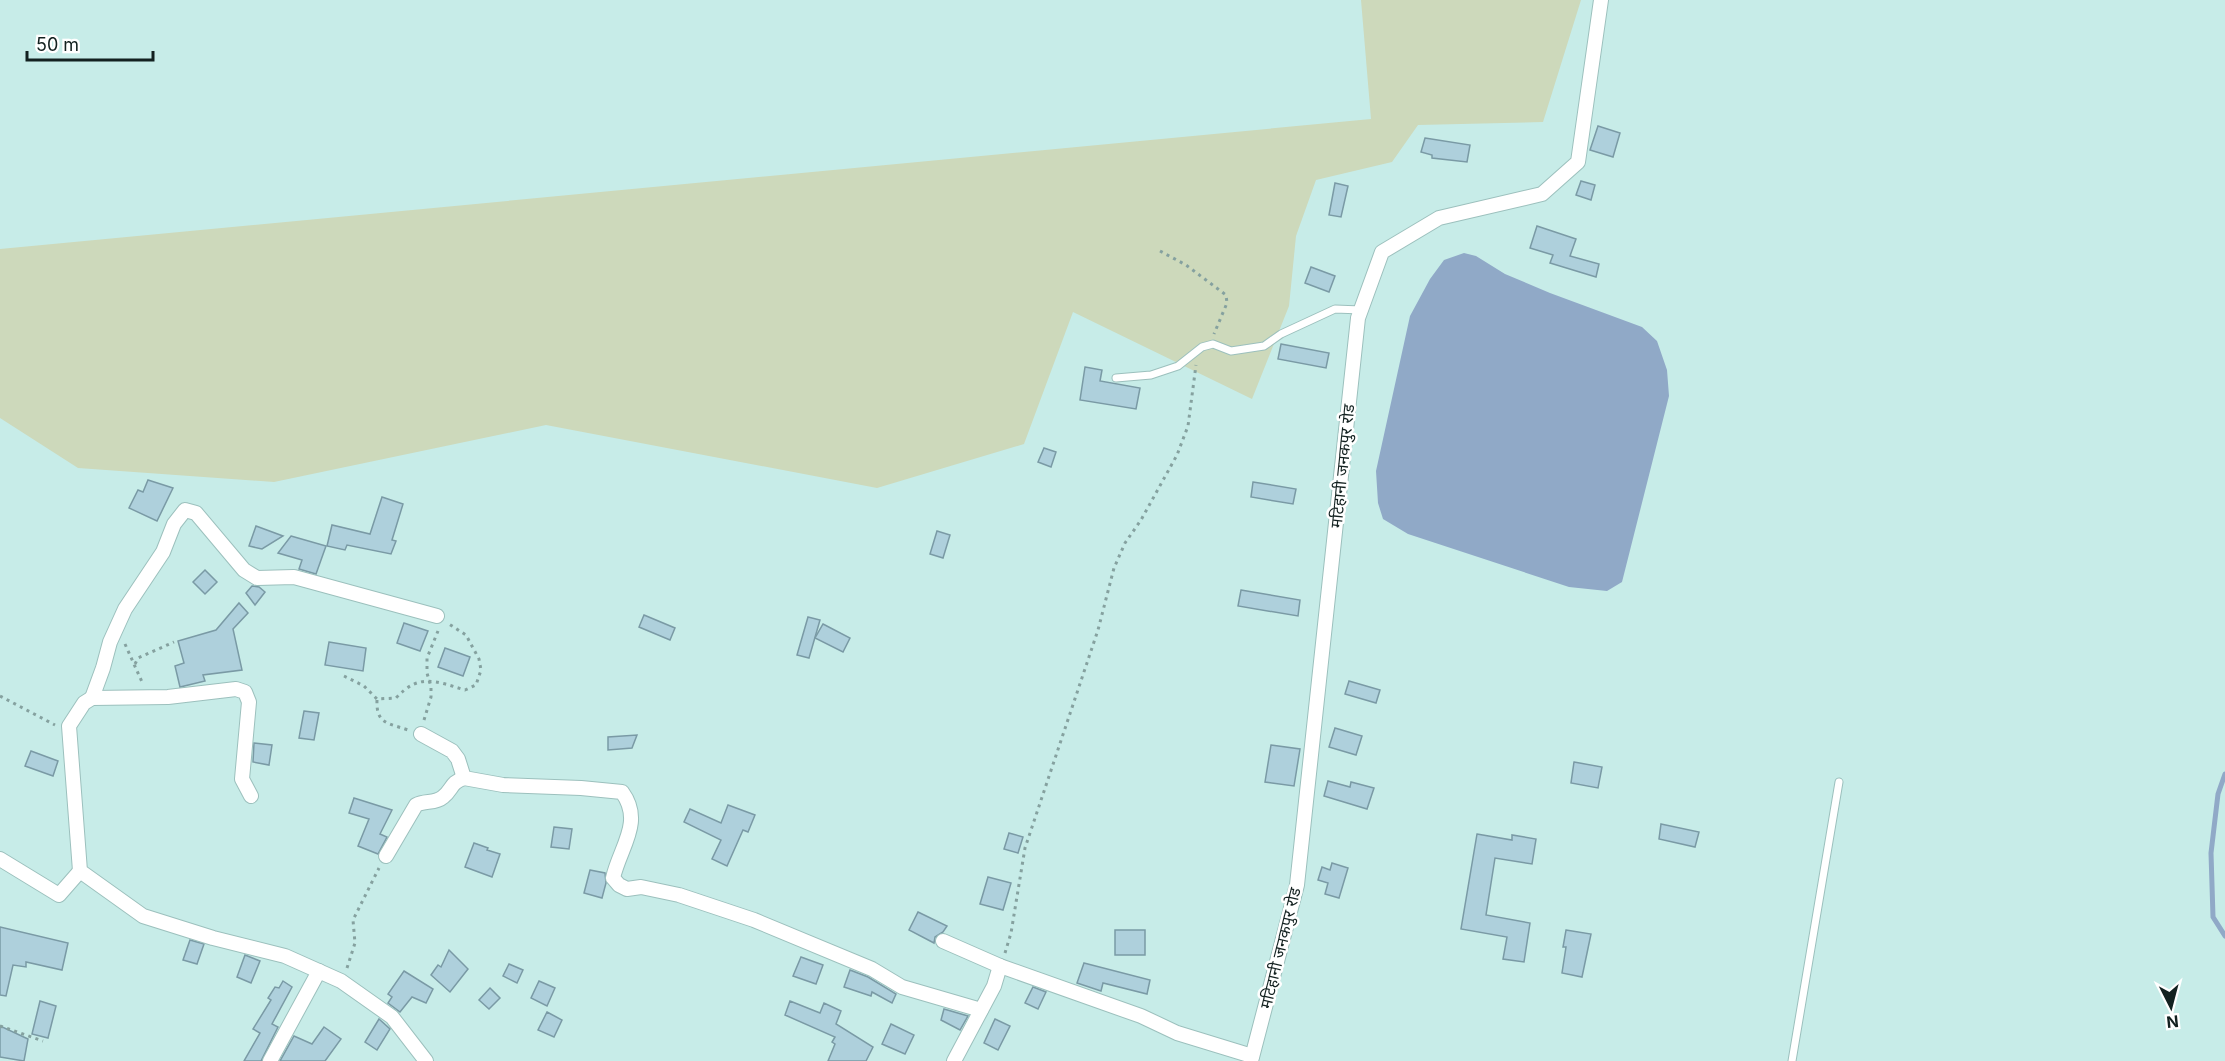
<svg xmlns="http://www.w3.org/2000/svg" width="2225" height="1061" viewBox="0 0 2225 1061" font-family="Inter,'Noto Sans Devanagari',sans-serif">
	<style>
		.green { fill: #cdd9bb }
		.water { fill: #90a9c7 }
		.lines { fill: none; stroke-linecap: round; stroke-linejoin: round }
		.stream { stroke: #90a9c7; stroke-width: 5 }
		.building { fill: #aed0dc; stroke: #7a9aa5; stroke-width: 1.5 }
		.lane-casing { stroke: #9cc0bd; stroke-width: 9 }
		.street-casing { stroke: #9cc0bd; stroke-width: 16 }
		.path { stroke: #85a19f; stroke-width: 3; stroke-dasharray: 3 4.5; stroke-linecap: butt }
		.lane { stroke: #fff; stroke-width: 7 }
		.street { stroke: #fff; stroke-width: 14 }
		.labels { text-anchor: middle; stroke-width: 5; stroke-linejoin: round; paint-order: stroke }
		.street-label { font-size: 16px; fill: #132120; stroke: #fff }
	</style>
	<rect width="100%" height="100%" fill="#c7ece8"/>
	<polygon class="green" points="1361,0 1581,0 1543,122 1418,125 1392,162 1316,180 1296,236 1289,306 1252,399 1073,312 1024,444 877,488 546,425 274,482 78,468 0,418 0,249 1371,119"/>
	<polygon class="water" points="1464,253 1476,256 1505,274 1550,293 1642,327 1657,341 1667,370 1669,396 1622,582 1607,591 1569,587 1408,534 1383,519 1378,503 1376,471 1410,316 1430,279 1444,260"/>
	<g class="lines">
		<polyline class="stream" points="2225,774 2218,794 2211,853 2213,917 2225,936"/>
	</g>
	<g class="building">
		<polygon points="1598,126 1620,133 1613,157 1590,150"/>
		<polygon points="1425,138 1470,145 1467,162 1432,158 1432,155 1421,152"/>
		<polygon points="1581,181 1595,185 1591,200 1576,195"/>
		<polygon points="1335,183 1348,186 1341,217 1329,215"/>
		<polygon points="1537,226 1576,239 1570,256 1599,264 1596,277 1550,263 1553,255 1530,248"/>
		<polygon points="1311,267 1335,276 1329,292 1305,283"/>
		<polygon points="1281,344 1329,353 1326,368 1278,359"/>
		<polygon points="1085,367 1102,370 1100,381 1140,388 1136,409 1080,400"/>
		<polygon points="1044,448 1056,452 1051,467 1038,462"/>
		<polygon points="148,480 173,488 157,521 129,508 138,490 143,492"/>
		<polygon points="1253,482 1296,489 1293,504 1251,497"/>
		<polygon points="382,497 403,504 392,540 396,541 391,554 347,545 345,550 327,546 332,525 370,534"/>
		<polygon points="256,526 283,536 262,549 249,546"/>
		<polygon points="937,531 950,535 943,558 930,554"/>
		<polygon points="291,536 326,546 316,574 299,569 302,560 278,553"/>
		<polygon points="205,570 217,582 205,594 193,582"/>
		<polygon points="252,586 259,587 265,592 255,605 246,593"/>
		<polygon points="1241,590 1300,600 1298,616 1238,606"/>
		<polygon points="239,603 248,613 233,629 242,670 203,675 205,681 180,687 175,666 184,663 178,641 216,630"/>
		<polygon points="644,615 675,628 670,640 639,627"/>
		<polygon points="808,617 820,620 809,658 797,655"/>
		<polygon points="404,623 428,631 420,651 397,643"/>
		<polygon points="823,624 850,638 843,652 815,638"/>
		<polygon points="329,642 366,648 363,671 325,665"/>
		<polygon points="445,648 470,657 463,676 438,667"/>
		<polygon points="1349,681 1380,690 1376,703 1345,694"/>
		<polygon points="304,711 319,713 314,740 299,738"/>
		<polygon points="1335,728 1362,736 1356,755 1329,747"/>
		<polygon points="637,735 632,748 608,750 608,737"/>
		<polygon points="254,743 272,745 269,765 253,762"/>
		<polygon points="1271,745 1300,749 1294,786 1265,782"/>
		<polygon points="31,751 58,761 53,776 25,766"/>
		<polygon points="1574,762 1602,767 1598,788 1571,783"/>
		<polygon points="1328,781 1350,787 1351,782 1374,788 1367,809 1324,796"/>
		<polygon points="354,798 392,810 380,834 387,837 378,854 358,846 369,819 349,813"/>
		<polygon points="728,805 755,815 748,832 743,830 727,866 712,859 721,840 684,822 690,809 721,823"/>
		<polygon points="1661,824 1699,832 1695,847 1659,839"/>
		<polygon points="554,827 572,829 569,849 551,847"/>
		<polygon points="1009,833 1023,837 1018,853 1004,849"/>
		<polygon points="1477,834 1512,840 1512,835 1536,839 1532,864 1495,858 1486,915 1530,923 1524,962 1503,959 1507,937 1461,929"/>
		<polygon points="474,843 488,848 487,850 500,854 492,877 465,867"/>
		<polygon points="1332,863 1348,868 1339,898 1325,894 1328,883 1318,880 1322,867 1330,870"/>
		<polygon points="590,870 605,873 606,883 602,898 584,893"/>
		<polygon points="988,877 1011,883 1003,910 980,904"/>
		<polygon points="918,912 947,926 943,932 935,937 934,943 909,930"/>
		<polygon points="0,927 68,943 62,970 26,962 26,967 13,965 6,996 0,995"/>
		<rect x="1115" y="930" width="30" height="25"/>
		<polygon points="1566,930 1591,934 1582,977 1562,973 1566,947 1563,947"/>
		<polygon points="190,940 204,944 197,964 183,960"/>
		<polygon points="449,950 468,969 450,992 431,975 438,965 441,967"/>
		<polygon points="245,955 260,961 251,983 237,977"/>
		<polygon points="801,957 823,965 816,984 793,976"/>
		<polygon points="1084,963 1150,980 1147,994 1103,983 1101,991 1077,983"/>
		<polygon points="509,964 523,970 517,983 503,976"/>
		<polygon points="850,970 868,977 896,994 892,1003 872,992 871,996 844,987"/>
		<polygon points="404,971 433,989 426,1003 412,997 400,1012 388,1003 392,997 388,994"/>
		<polygon points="283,981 292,987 272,1024 278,1027 261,1061 244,1061 260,1033 253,1029 271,1000 268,998 275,987 279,988"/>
		<polygon points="539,981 555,988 547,1006 531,998"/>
		<polygon points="1033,987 1046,992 1038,1009 1025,1003"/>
		<polygon points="490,988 500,998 489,1009 479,1000"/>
		<polygon points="40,1001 56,1006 48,1038 32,1034"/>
		<polygon points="790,1001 820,1013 824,1003 841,1011 836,1024 873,1047 866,1061 828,1061 835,1044 832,1042 835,1037 785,1015"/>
		<polygon points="944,1009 968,1016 960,1030 941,1020"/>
		<polygon points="547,1012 562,1020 554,1037 538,1030"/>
		<polygon points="379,1019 390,1029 377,1050 365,1042"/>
		<polygon points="995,1019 1010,1026 998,1050 984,1043"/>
		<polygon points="891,1024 914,1035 905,1054 882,1044"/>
		<polygon points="0,1026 28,1039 24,1061 0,1057"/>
		<polygon points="324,1027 341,1039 325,1061 280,1061 294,1036 312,1044"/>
	</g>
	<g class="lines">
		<defs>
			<g id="lane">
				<polyline points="1116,378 1151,375 1178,366 1202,347 1213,344 1231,351 1264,346 1281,334 1335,309 1361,310"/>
				<polyline points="1792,1061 1839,782"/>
			</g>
			<g id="street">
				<polyline points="92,698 103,668 110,642 125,609 163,552 174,524 185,510 196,513 244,570 257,578 294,577 437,616"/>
				<path d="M421,734L452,751L458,759L464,778L503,785L581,788L622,792C644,822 620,847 613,878L619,885L627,889L641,887L679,895L754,920L872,969L902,987L981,1010"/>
				<polyline points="251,796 242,779 249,702 245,692 236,689 168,697 92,698 84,703 69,726 80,871 143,916 213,938 285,956 341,981 392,1017 426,1061"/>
				<path d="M386,856L416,805C425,800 435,804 443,797C453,789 450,783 464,778"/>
				<polyline points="0,859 59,895 80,871"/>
				<polyline points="943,941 1000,966 1141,1016 1177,1033 1252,1056"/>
				<polyline points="270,1061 319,971"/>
				<polyline points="954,1061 994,986 1000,966"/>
				<polyline points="1251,1061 1297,885 1358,318 1382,252 1439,218 1542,194 1578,162 1601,0"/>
			</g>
		</defs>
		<use href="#lane" class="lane-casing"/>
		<use href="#street" class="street-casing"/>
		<g class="path">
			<polyline points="1160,251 1186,265 1226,295 1227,303 1214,334"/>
			<polyline points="125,644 142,682"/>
			<polyline points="135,664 138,658 174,642"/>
			<path d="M344,676L364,686L377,699L396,698C419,673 435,681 465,690L476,685L481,670L479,659L466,635L449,624"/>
			<polyline points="0,696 55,725"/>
			<path d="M377,700C376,724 388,723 408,730"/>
			<polyline points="424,720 431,697 431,687 427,673 427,658 438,631"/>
			<polyline points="1005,953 1011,933 1025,848 1098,630 1114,568 1125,543 1141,520 1177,455 1188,426 1196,365"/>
			<polyline points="347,968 355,943 353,920 379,868"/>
			<polyline points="0,1026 43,1041"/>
		</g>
		<use href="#lane" class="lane"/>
		<use href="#street" class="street"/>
	</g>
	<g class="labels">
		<g class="street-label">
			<text transform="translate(1342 466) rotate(-84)" y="6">मटिहानी जनकपुर रोड</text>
			<text transform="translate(1280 948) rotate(-76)" y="6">मटिहानी जनकपुर रोड</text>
		</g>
	</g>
	<g transform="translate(2171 1007) rotate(174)" stroke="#ffffff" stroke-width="4.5" paint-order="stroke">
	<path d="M0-4.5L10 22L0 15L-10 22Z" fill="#132120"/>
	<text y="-9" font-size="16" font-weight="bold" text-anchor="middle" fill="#132120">N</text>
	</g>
	<path d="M27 51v9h126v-9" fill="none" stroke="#132120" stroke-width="3"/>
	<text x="36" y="51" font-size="18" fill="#132120" stroke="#ffffff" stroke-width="4.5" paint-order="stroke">50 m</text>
</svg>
